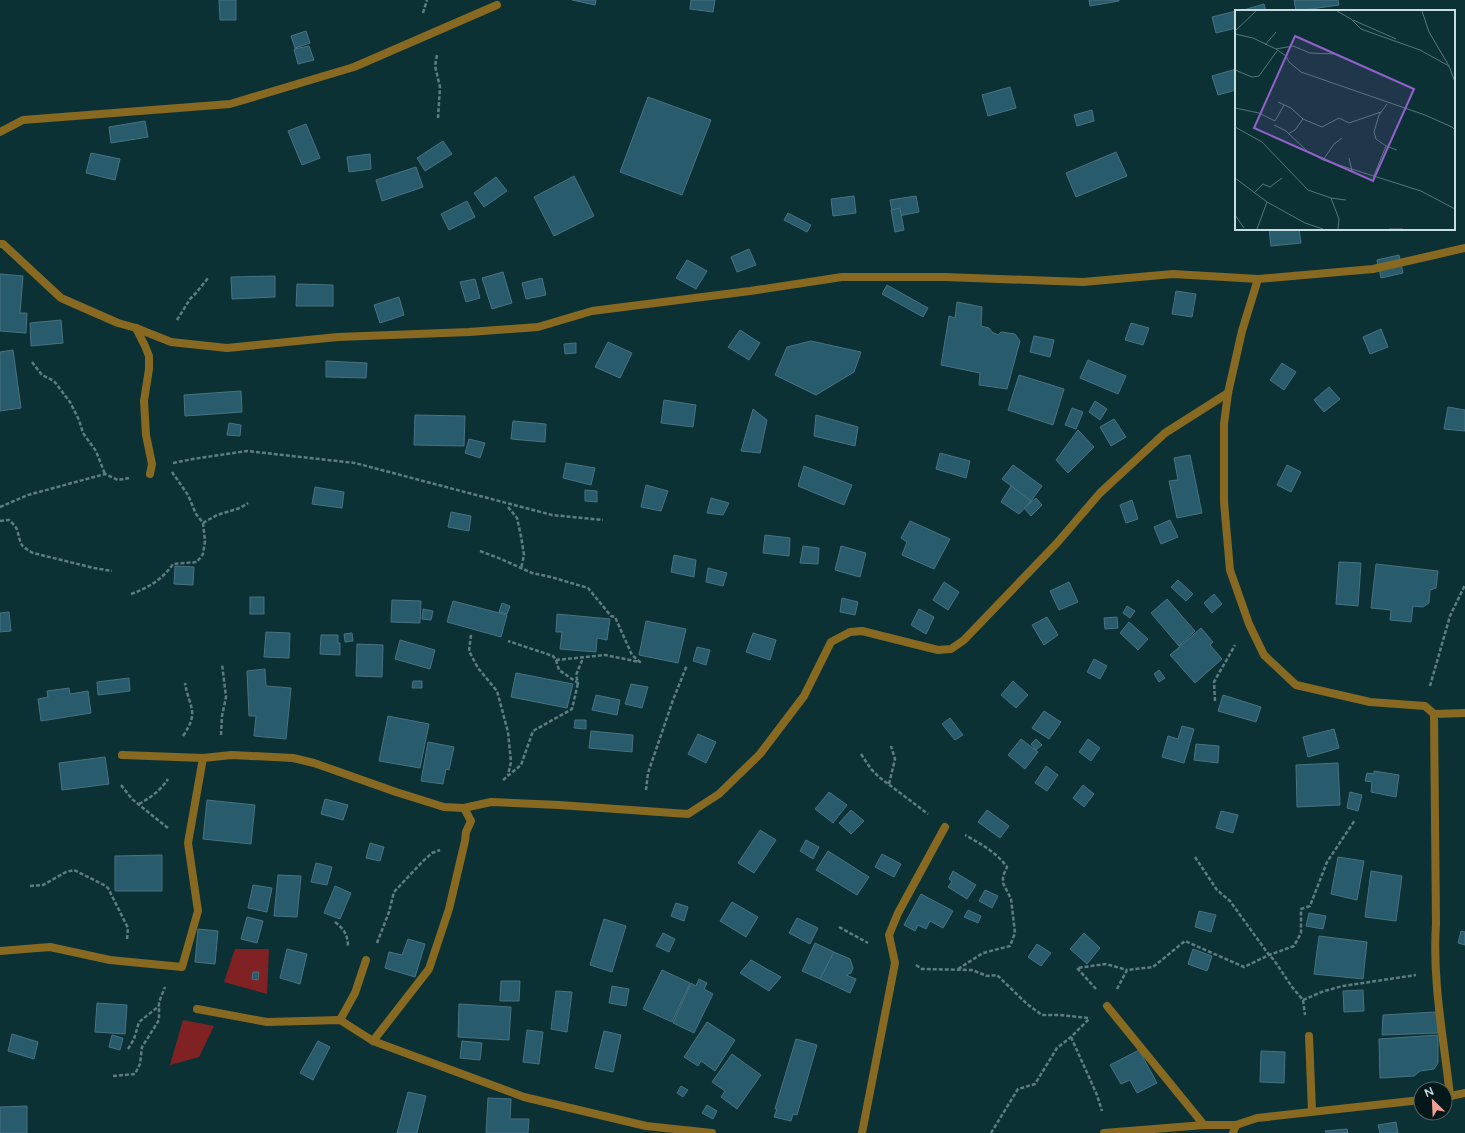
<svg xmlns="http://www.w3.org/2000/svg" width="1465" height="1133" viewBox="0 0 1465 1133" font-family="'Varela Round',sans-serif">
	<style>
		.green { fill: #802224 }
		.building { fill: #285b6c; stroke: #497282 }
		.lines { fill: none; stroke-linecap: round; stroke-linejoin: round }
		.path { stroke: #5d7d80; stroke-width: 2.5; stroke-dasharray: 4 2; stroke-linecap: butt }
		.lane { stroke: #886921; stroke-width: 8 }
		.street { stroke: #886921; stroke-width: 8 }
		.inset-road { fill: none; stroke: #56767a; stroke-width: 1 }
		.view { fill: #9261c9; fill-opacity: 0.15; stroke: #9261c9; stroke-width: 2 }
		.inset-edge { fill: none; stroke: #c6dee1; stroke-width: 2 }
	</style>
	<rect width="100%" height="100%" fill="#0c3135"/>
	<g class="green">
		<polygon points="235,949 269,949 267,994 224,982"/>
		<polygon points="183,1020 214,1026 199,1057 170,1065"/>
	</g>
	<g class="building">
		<polygon points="219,0 236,0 236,20 220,20"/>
		<polygon points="572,0 596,0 595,5"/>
		<polygon points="691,0 715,0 713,12 690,9"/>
		<polygon points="1089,0 1119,0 1119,1 1090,6"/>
		<polygon points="1294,0 1338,0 1339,5 1296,11"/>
		<polygon points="1264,4 1266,11 1240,11"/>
		<polygon points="1236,11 1236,28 1216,33 1212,17"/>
		<polygon points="306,31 310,43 295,48 291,36"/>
		<polygon points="309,46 314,60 298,64 294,49"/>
		<polygon points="1236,69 1236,90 1218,95 1212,76"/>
		<polygon points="1010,87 1016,108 988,116 982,95"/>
		<polygon points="648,97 711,120 682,195 620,172"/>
		<polygon points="1092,110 1094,121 1077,126 1074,115"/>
		<polygon points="145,121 148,137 111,143 109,127"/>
		<polygon points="306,124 320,158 302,165 288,131"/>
		<polygon points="443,141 452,154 425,171 417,158"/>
		<polygon points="1116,152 1127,176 1076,197 1066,173"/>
		<polygon points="91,153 120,159 115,180 86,173"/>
		<polygon points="370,154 371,169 349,172 347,157"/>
		<polygon points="416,167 423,187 382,201 376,180"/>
		<polygon points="574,176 594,216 554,236 534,197"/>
		<polygon points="496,177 507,191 484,207 474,193"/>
		<polygon points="854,196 856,213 833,216 831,199"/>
		<polygon points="916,196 919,212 893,217 890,200"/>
		<polygon points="467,201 475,217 449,230 441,214"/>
		<polygon points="900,208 904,230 895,232 891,210"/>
		<polygon points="788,213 811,225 807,232 784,220"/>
		<polygon points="1269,229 1299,229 1301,243 1271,246"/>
		<polygon points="749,249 756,265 737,272 731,257"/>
		<polygon points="1399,255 1403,273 1381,278 1377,260"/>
		<polygon points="687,260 707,271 696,289 676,278"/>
		<polygon points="503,272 512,303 492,309 482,278"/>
		<polygon points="0,274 23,276 20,313 27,313 26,333 0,331"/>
		<polygon points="275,276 275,297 232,299 231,277"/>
		<polygon points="542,278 546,295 526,299 522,283"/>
		<polygon points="475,279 480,298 466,302 460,282"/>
		<polygon points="297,284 333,285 333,306 296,306"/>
		<polygon points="887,285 928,308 923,317 882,294"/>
		<polygon points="1176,291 1196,294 1192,317 1172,314"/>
		<polygon points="399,297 404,315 380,323 374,305"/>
		<polygon points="957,302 982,307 981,326 989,328 992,332 998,335 1001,332 1015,334 1020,341 1007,389 979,385 980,373 941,365 949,316 955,318"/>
		<polygon points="61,320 63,343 31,346 30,323"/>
		<polygon points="1131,323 1149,328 1143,345 1125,340"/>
		<polygon points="1381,329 1388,347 1370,354 1363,337"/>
		<polygon points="740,330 760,343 749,360 728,347"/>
		<polygon points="1034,336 1054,340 1050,357 1030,352"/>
		<polygon points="811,341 861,352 854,372 816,395 775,375 787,347"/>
		<polygon points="608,342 632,353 620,378 595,367"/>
		<polygon points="576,343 576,353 565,354 564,344"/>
		<polygon points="13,350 21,408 0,411 0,352"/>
		<polygon points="1088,360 1126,376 1118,394 1080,378"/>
		<polygon points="326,361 367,363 366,378 326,377"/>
		<polygon points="1282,363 1296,372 1284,390 1270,380"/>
		<polygon points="1019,375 1064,389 1053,425 1008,410"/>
		<polygon points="1329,387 1340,399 1324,412 1314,400"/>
		<polygon points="241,391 242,412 185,416 184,395"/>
		<polygon points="664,400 696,405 693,427 661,423"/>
		<polygon points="1095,401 1107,409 1100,420 1089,412"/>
		<polygon points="1448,407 1465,410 1465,431 1444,429"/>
		<polygon points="1072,408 1083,412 1076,429 1065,425"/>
		<polygon points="753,409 767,420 760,453 741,451"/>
		<polygon points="415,415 465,416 464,446 414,445"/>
		<polygon points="816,415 858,427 855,446 814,436"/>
		<polygon points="1114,419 1126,437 1111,446 1100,427"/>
		<polygon points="513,421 546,424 545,442 511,439"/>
		<polygon points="229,423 241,425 240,436 227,435"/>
		<polygon points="1078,430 1094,447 1068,473 1056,460"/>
		<polygon points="469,439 485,443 480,458 465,453"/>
		<polygon points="940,453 970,461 966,478 936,469"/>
		<polygon points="1190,455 1202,513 1177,518 1169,481 1178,480 1174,458"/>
		<polygon points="566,463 595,468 591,485 563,478"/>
		<polygon points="1013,465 1042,486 1031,501 1002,479"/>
		<polygon points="1287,465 1301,472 1291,492 1277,485"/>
		<polygon points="804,466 852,485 844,505 798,486"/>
		<polygon points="646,485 668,491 661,511 641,507"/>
		<polygon points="1011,486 1031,501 1019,514 1001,502"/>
		<polygon points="315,487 344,492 342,508 312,504"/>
		<polygon points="585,490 597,491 597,502 585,501"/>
		<polygon points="711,498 729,503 723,515 707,513"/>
		<polygon points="1036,498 1042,505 1031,516 1024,508"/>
		<polygon points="1132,500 1138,519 1126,523 1120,505"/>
		<polygon points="451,512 471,516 469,531 448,527"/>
		<polygon points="1170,520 1178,537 1161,544 1154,527"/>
		<polygon points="910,521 950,539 934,569 902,555 907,542 901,538"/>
		<polygon points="765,535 790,538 789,556 763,553"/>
		<polygon points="803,546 819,548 818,564 800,563"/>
		<polygon points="841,546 866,553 860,577 835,570"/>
		<polygon points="674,555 696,560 694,577 671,572"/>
		<polygon points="1339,562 1361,563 1358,606 1336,604"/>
		<polygon points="1376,564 1438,571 1436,588 1430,590 1429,603 1423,607 1413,606 1411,622 1390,620 1391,610 1371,608"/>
		<polygon points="175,566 194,567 193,585 174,584"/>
		<polygon points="708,568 727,573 723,586 706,582"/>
		<polygon points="1178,580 1193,594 1186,601 1171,587"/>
		<polygon points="944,582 959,592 948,610 933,600"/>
		<polygon points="1069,582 1078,602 1059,610 1050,591"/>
		<polygon points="1214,594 1222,604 1212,613 1204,603"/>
		<rect x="250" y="597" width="14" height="17"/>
		<polygon points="842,598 858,602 855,615 840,612"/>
		<polygon points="1167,599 1195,631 1179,646 1151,613"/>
		<polygon points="392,600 421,601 420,623 391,622"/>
		<polygon points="453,601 507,615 501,637 447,622"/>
		<polygon points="502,603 510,606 507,614 499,612"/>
		<polygon points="1127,606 1135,611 1130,618 1123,613"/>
		<polygon points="423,609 433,611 431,620 422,619"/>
		<polygon points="919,609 934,617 926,634 911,625"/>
		<polygon points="9,612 11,631 0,632 0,613"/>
		<polygon points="557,614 610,619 607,640 597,638 596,652 560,649 562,632 556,632"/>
		<polygon points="1047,617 1058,635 1044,645 1032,625"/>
		<polygon points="1117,617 1118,628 1105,629 1104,618"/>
		<polygon points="646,621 686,629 678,663 639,655"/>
		<polygon points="1129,622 1148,639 1138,650 1120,633"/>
		<polygon points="1201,628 1213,642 1210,645 1222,659 1195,683 1170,655"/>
		<polygon points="266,632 290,633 289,658 264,657"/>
		<polygon points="352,633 353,641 345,642 344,634"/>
		<polygon points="753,633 776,640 770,660 746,652"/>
		<polygon points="321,635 338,635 338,643 340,643 340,655 320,654"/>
		<polygon points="400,640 435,650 430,669 395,659"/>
		<polygon points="357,644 383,645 382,677 356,676"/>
		<polygon points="697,647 710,650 706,665 693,661"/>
		<polygon points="1094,659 1107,666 1100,679 1087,672"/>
		<polygon points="265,669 266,686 291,688 286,739 254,736 256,716 249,716 247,671"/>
		<polygon points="1159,670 1165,678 1159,682 1154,674"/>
		<polygon points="516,673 573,684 567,708 511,697"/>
		<polygon points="129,678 130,691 98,695 97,682"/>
		<polygon points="413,681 422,681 422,688 412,688"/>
		<polygon points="1013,681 1028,695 1016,708 1001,695"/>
		<polygon points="631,684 648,687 642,708 625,704"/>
		<polygon points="69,688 70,694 88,691 91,713 41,721 38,699 48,697 47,691"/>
		<polygon points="596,695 620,700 617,715 592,710"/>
		<polygon points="1223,695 1261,707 1256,722 1218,711"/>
		<polygon points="1044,711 1061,722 1049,739 1032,728"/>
		<polygon points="388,716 429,724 420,768 379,761"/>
		<polygon points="950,718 963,735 955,740 942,724"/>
		<polygon points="575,720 586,720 586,729 574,728"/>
		<polygon points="1182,726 1194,729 1184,763 1162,757 1168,736 1178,739"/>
		<polygon points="1334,729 1339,748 1308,757 1303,737"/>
		<polygon points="591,731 633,735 632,752 589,748"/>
		<polygon points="698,734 716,742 706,763 688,754"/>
		<polygon points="1021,739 1038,752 1025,769 1008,755"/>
		<polygon points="1036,739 1042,745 1036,750 1031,744"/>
		<polygon points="1088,739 1100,748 1091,761 1079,752"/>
		<polygon points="428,742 454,747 449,770 446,769 443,784 421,781"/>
		<polygon points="1196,744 1219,746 1218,763 1194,760"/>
		<polygon points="105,757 109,784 62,790 59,763"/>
		<polygon points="1338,763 1340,805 1297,807 1296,765"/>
		<polygon points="1046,766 1058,775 1047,791 1035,783"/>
		<polygon points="1374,771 1399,775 1396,797 1371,792 1372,782 1365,781 1367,773 1374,774"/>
		<polygon points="1083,785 1094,794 1084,807 1073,798"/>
		<polygon points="829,792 847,805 833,823 815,809"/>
		<polygon points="1350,792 1362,795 1358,811 1347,808"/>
		<polygon points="325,799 348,805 343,820 321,814"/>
		<polygon points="207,800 255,805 251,844 203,839"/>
		<polygon points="851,810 864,821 851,834 839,823"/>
		<polygon points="987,810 1009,826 1000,838 978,822"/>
		<polygon points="1221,811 1238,815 1233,833 1216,828"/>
		<polygon points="760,830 776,840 754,873 738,863"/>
		<polygon points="806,840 819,847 813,859 800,851"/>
		<polygon points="370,843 384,847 380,861 366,858"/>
		<polygon points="828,851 869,877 857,895 816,870"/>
		<polygon points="882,854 901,864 894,877 875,867"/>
		<polygon points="162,855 162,891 115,891 115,856"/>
		<polygon points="1338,857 1364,861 1357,900 1331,894"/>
		<polygon points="316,863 332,867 327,885 311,882"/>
		<polygon points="953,871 976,885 967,899 948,887 952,881 949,879"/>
		<polygon points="1371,871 1402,876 1396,921 1365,917"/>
		<polygon points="278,875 301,876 297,917 274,916"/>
		<polygon points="253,885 272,888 267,912 248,908"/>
		<polygon points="335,886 351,893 340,919 324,913"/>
		<polygon points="985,890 998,896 992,908 979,901"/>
		<polygon points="921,894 953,911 943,928 930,921 926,929 918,925 915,931 904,925"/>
		<polygon points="732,902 758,917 746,937 720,921"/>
		<polygon points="676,903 688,907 684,921 671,916"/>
		<polygon points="968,910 981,916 978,923 964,917"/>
		<polygon points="1199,911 1216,915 1211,932 1195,927"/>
		<polygon points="1309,913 1326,916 1323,929 1306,926"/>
		<polygon points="247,917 263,921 257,943 241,939"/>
		<polygon points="797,918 818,928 810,944 789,933"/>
		<polygon points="604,919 626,926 612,972 590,965"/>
		<polygon points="198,929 218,931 215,964 195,962"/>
		<polygon points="1461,931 1465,932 1465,945 1458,943"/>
		<polygon points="663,933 675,939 669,952 656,946"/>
		<polygon points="1084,933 1100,948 1087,964 1070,949"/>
		<polygon points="1319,936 1367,942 1363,979 1314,974"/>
		<polygon points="408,939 425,944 415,977 385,968 389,952 402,955"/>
		<polygon points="815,943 834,952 820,979 802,971"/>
		<polygon points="1037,944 1051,953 1041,966 1028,957"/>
		<polygon points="287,949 307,954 300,984 280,978"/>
		<polygon points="1193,949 1212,956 1207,971 1188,964"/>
		<polygon points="834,952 850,959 853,968 851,973 846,975 856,979 850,993 820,979"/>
		<polygon points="751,960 781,977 769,991 740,973"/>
		<polygon points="662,970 690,983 672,1022 643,1009"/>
		<polygon points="253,972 259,972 258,980 252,979"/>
		<polygon points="699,979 707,983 704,989 713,994 694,1033 673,1023 691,983 696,986"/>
		<polygon points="501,981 520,981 519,1001 500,1001"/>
		<polygon points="612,986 629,989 626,1006 609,1003"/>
		<polygon points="1363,990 1364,1011 1344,1012 1343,991"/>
		<polygon points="556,991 572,992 567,1032 551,1029"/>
		<polygon points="97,1003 127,1005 125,1034 95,1032"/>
		<polygon points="459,1004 511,1007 509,1040 458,1037"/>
		<polygon points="1436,1012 1438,1033 1382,1035 1383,1015"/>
		<polygon points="707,1022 735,1040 715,1071 701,1061 698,1066 684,1057"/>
		<polygon points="527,1030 543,1032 539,1064 523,1062"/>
		<polygon points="604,1031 621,1035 613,1072 595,1068"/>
		<polygon points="12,1034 38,1042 34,1059 8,1051"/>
		<polygon points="112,1035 123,1038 120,1050 109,1047"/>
		<polygon points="1438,1035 1438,1063 1434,1069 1420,1071 1414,1076 1380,1078 1379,1039"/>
		<polygon points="796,1039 817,1045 797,1115 793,1114 791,1121 774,1117 777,1109 775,1109"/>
		<polygon points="318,1041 330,1047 313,1080 300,1073"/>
		<polygon points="462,1041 482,1043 480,1060 460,1058"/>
		<polygon points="1139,1050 1157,1083 1137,1093 1130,1080 1121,1084 1110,1065"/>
		<polygon points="1261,1051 1285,1052 1284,1083 1260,1082"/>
		<polygon points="732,1054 761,1075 737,1109 721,1097 725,1091 712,1082"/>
		<polygon points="681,1086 688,1090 683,1097 677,1093"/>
		<polygon points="408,1092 426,1096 417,1133 397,1133"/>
		<polygon points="488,1098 511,1099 510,1119 529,1119 528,1133 486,1133"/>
		<polygon points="707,1105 717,1111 713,1119 702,1113"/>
		<polygon points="27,1106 27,1133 0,1133 0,1107"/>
		<polygon points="1396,1122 1398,1133 1380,1133 1378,1125"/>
		<polygon points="1347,1129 1348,1133 1326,1133 1325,1131"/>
	</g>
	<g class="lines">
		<g class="path">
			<polyline points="423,13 427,0"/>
			<polyline points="437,55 435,66 440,87 438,118"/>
			<polyline points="177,320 190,299 196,293 208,278"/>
			<polyline points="32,362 42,375 54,381 70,402 79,420 83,433 96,451 105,474"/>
			<polyline points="173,463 193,459 247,451 355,463 552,515 603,520"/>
			<polyline points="0,507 28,495 105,474 118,480 129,478"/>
			<polyline points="508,507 517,518 521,536 524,555 521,569"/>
			<path d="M0,521L9,520C12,523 16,526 17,530C22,544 17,544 33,553L94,568L112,571"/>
			<polyline points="203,523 217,515 240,508 248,503"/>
			<polyline points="480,551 501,559 532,573 551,577 588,588 611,616 615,617 632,655 640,662 605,655 556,660 553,656 508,641"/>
			<path d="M131,594C148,588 163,579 173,564L197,562L203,554L205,541L203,523L196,514L188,495L172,472"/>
			<polyline points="471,635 469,651 478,668 497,691 508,732 511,762 508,775"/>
			<polyline points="556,660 559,670 578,683 576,675 583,658"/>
			<polyline points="1430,686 1450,616 1465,585"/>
			<polyline points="1215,701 1214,682 1235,645"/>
			<polyline points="221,735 222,716 226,697 222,664"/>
			<path d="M183,736C200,711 189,708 185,683"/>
			<polyline points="861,754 871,769 879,777 928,814"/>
			<polyline points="503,780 521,765 533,731 572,709 578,683"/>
			<polyline points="889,784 895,759 891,746"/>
			<polyline points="121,785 132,799 169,829"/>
			<polyline points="646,790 648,773 673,700 687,665"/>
			<path d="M139,804C150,798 161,790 168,779"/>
			<polyline points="1195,857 1217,890 1230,901 1269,955 1274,960 1292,987 1303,1000 1305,1015"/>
			<polyline points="30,886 43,885 66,872 74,870 104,885 108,888 128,928 127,940"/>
			<path d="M335,922C344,929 348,935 348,947"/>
			<polyline points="839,927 868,943"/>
			<polyline points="377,943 389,912 394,892 423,861 432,853 440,850"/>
			<polyline points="916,965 922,969 972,970 987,976 997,975 1027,1004 1042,1015 1060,1015 1088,1018"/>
			<path d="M958,969L983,953L1010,946L1015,933L1011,899L1003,883V876L1007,867C996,852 981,844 965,835"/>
			<polyline points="1096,989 1077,968 1106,964 1127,970"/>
			<polyline points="1117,989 1127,970 1153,967 1185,941 1244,967 1269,955 1294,946 1301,933 1301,909 1310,906 1327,862 1355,820"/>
			<polyline points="1303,1000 1324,991 1343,986 1416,975"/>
			<polyline points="1071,1037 1097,1095 1102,1111"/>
			<polyline points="128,1049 134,1039 139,1022 159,1006"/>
			<polyline points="113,1076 135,1074 140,1064 142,1047 159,1020 159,1002 165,987"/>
			<polyline points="991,1133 1018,1089 1035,1084 1057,1048 1071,1037 1090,1018"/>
		</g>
		<g class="lane">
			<polyline points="136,328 145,346 149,356 149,369 144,401 146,435 152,464 150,474"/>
			<polyline points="340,1020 355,993 366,960"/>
			<polyline points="1309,1036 1312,1111"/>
		</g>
		<g class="street">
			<polyline points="0,132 23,120 230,104 354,67 497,5"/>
			<polyline points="0,244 3,244 61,298 118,323 136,328 171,342 227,348 338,337 469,332 538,327 592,311 750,291 842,277 945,277 1083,282 1173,274 1258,279 1373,269 1465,248"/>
			<polyline points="1258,279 1242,331 1228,393 1224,424 1224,502 1230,570 1249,624 1264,655 1296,685 1370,702 1425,706 1434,714"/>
			<polyline points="122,755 203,758 232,755 293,758 314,763 396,792 444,807 464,808"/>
			<polyline points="0,951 50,947 110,960 182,967 198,911 188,843 203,758"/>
			<polyline points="1107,1006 1204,1125"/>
			<polyline points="197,1009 267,1022 340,1020 373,1041 524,1097 646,1126 712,1133"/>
			<polyline points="373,1041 429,969 449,909 465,841 466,832 471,821 464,808 491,802 559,805 688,814 719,794 760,754 804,696 831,642 850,632 862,631 938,650 951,649 964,640 1057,543 1100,493 1165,433 1228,393"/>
			<path d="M1450,1096C1444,1040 1432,981 1436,924L1434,714L1465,713"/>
			<polyline points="1446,1097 1465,1093"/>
			<polyline points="862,1133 895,963 889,935 898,913 945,827"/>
			<polyline points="1104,1133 1204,1125 1236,1125 1257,1118 1421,1100"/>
			<polyline points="1233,1133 1236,1125"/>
		</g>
	</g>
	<g transform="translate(1235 10)">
		<rect width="220" height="220" fill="#0c3135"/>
		<path class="inset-road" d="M102,1L116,9L126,19L185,40L214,56M187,1L194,22L214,56L220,72M118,10L161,29M0,21L21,1M0,24L18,28L41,39L51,46L54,52L66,62L190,105L217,117L220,120M30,35L41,22M41,39L58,36L75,43L100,44M0,60L17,67L24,66L42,41M43,92L56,98L68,109M0,98L24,103L40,111L49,95M39,115L51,121L72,141L88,150L186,181L220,199M0,117L27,132L73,180L96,188L104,209L103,219M53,124L60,120L68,109L87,117L104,108L114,113L146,102M151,136L141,129L139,122L144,105L152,94M114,148L117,161M88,150L99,134L107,128M0,168L32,192L70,213L88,219M138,168L151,136L162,140M19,183L28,174L35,177L47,168M96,188L111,190M0,205L9,218M22,219L32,192M154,219H168"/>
		<path class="view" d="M60,26L179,79L138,171L19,118Z"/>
		<rect width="220" height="220" class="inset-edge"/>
	</g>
	<g transform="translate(1433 1101) rotate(336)"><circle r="19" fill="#041719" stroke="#526769"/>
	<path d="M0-3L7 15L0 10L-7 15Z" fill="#f59c95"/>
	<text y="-6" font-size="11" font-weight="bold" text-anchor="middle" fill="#c6dee1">N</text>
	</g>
</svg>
